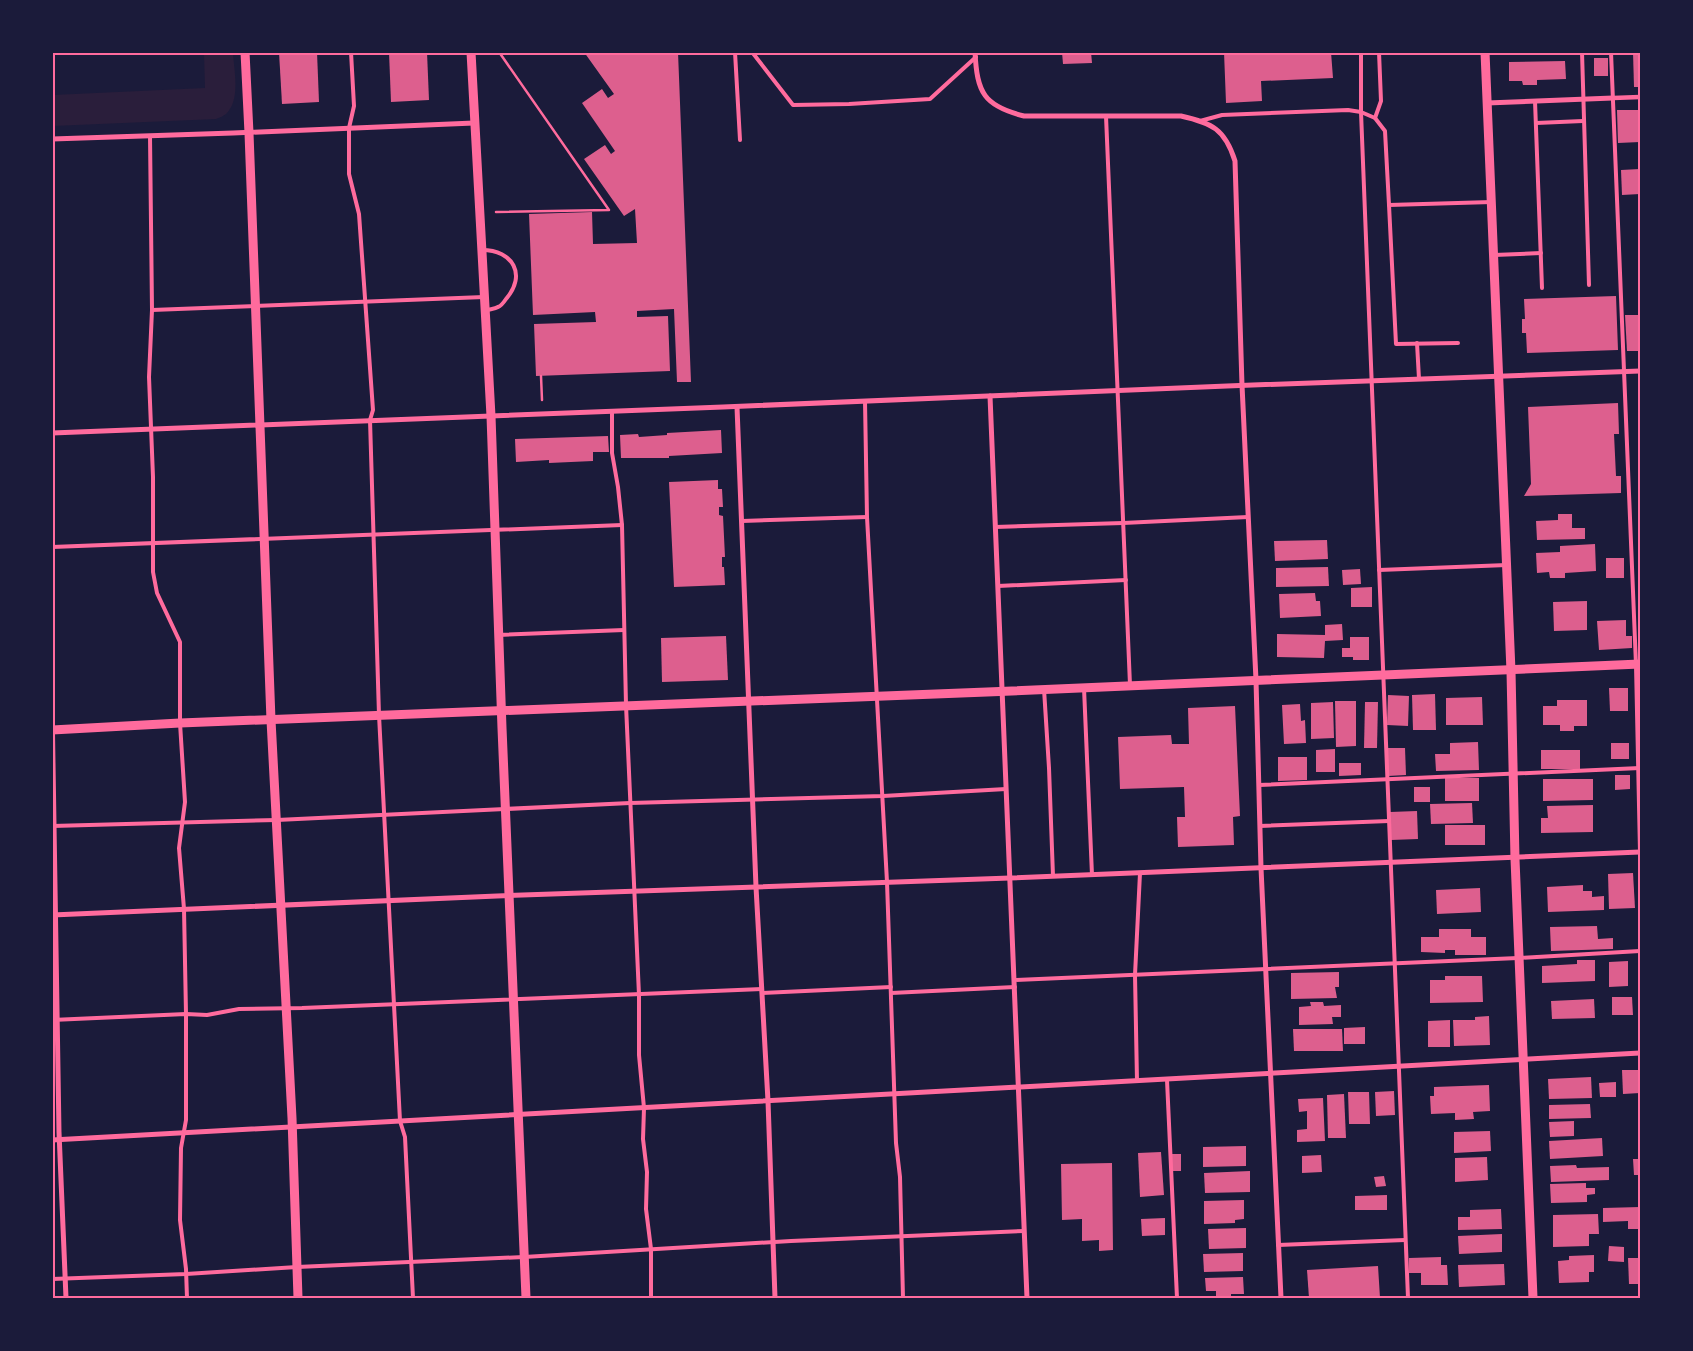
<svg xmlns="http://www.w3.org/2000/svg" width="1693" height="1351" viewBox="0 0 1693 1351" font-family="'Archivo Narrow',sans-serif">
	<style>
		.green { fill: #2a1e3b }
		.building { fill: #dd5f8e }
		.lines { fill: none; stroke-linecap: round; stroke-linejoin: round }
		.path { stroke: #ff6b9d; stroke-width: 2.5 }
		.service { stroke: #ff6b9d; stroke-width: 4 }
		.pedestrian { stroke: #ff6b9d; stroke-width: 4.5 }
		.minor { stroke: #ff6b9d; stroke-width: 5 }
		.tertiary { stroke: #ff6b9d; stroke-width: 9 }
		.neatline { fill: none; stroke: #ff6b9d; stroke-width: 2 }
	</style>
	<rect width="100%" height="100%" fill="#1b1b3a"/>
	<path class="green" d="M204,53H233C234,71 241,100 226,114C223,116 219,118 216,119L53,126V95L205,88Z"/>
	<g class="building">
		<polygon points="279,52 317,52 319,102 282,104"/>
		<polygon points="389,52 427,52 429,100 391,102"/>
		<polygon points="584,52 678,52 691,382 677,382 674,309 637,311 637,317 668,316 670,371 536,376 534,324 596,322 595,312 533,315 529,214 592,212 593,244 637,243 635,209 624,216 584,159 605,145 611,154 615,151 582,103 602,89 608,98 614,94"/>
		<polygon points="1062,52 1091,52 1092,63 1063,64"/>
		<polygon points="1224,52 1331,52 1333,78 1261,81 1262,101 1226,103"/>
		<polygon points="1633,52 1640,52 1640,87 1634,87"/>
		<rect x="1594" y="58" width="14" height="18"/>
		<polygon points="1565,61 1566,79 1537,80 1537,85 1523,85 1522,81 1509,81 1509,62"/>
		<polygon points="1617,110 1640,110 1640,142 1618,143"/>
		<polygon points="1640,169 1640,194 1622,195 1621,170"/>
		<polygon points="1638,248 1640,248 1640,262 1639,262"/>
		<polygon points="1616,296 1618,350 1527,353 1526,333 1522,333 1522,319 1525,319 1524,299"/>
		<polygon points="1625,315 1640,315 1640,351 1627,351"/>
		<polygon points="1618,403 1619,434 1614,434 1616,476 1621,476 1621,493 1524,496 1531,484 1528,407"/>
		<polygon points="721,430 722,453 669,456 669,458 621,458 620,435 638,434 639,437 667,435 667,433"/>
		<polygon points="608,436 609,452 593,452 593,461 549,463 549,460 516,462 515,439"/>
		<polygon points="718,480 718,489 722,489 723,507 719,507 719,515 723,516 725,557 722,557 722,567 724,567 725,585 674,587 669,482"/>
		<polygon points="1558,514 1572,514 1572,528 1585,528 1585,539 1537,540 1536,521 1558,520"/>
		<polygon points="1327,540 1328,559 1275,561 1274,541"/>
		<polygon points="1595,544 1596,571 1565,573 1565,578 1550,578 1549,572 1537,573 1536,553 1560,552 1560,546"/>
		<rect x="1606" y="558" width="18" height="20"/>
		<polygon points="1328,567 1329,586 1276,587 1276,568"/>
		<polygon points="1360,569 1361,584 1343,585 1342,570"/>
		<polygon points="1372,587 1372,607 1351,607 1351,588"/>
		<polygon points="1315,593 1316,601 1320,601 1321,616 1280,618 1279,594"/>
		<polygon points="1587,601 1587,630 1554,631 1553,602"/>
		<polygon points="1626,620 1626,636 1632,636 1632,648 1599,650 1597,621"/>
		<polygon points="1342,624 1343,640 1325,641 1324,658 1277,657 1277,634 1325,635 1325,625"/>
		<polygon points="726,636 728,680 662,682 661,638"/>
		<polygon points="1350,637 1369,637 1369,660 1353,660 1353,657 1342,657 1342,648 1350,648"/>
		<polygon points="1609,688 1628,688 1628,711 1610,711"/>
		<polygon points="1435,694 1436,730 1413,730 1412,695"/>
		<polygon points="1388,695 1409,696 1408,726 1387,725"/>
		<polygon points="1482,697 1483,725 1446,725 1446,698"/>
		<polygon points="1557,700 1587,700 1587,726 1574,726 1574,731 1560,731 1560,725 1543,725 1543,706 1557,706"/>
		<polygon points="1335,701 1356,701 1356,746 1336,747"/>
		<polygon points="1333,702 1334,738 1311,739 1311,703"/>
		<polygon points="1365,702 1378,702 1377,748 1364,748"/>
		<polygon points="1300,704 1301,721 1305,720 1306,743 1284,744 1282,705"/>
		<polygon points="1235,706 1240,816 1233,817 1234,845 1178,847 1177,817 1185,817 1184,787 1120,789 1118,737 1171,735 1172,744 1189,744 1188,708"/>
		<polygon points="1478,742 1479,770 1436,771 1435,754 1450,754 1450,743"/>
		<rect x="1611" y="743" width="18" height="16"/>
		<polygon points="1388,748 1405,748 1406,775 1388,776"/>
		<polygon points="1335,749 1335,772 1316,772 1316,750"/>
		<rect x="1541" y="750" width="39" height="19"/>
		<polygon points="1278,757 1307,757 1307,780 1278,781"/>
		<polygon points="1339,763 1361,763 1361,775 1339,776"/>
		<polygon points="1615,775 1630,775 1630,789 1615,790"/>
		<rect x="1445" y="778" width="34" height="23"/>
		<polygon points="1543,779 1593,779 1593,800 1543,801"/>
		<rect x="1414" y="787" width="16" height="15"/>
		<polygon points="1472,803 1473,823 1431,824 1430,804"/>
		<polygon points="1593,805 1593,832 1541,833 1541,818 1548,818 1547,806"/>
		<polygon points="1417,811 1418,839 1391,840 1390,812"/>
		<rect x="1445" y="825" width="40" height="20"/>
		<polygon points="1633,873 1635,908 1609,909 1608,874"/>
		<polygon points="1583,885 1583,891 1592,891 1592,897 1604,896 1604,910 1548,912 1547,887"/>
		<polygon points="1480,888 1481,912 1437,914 1436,890"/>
		<polygon points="1597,926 1598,939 1613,938 1613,949 1551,951 1550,927"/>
		<polygon points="1439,929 1471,929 1471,937 1486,937 1486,955 1455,955 1455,950 1445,950 1445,953 1421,952 1421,937 1439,937"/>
		<polygon points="1577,960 1595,960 1595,981 1542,983 1542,966 1577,964"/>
		<polygon points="1628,961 1628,986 1609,987 1609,962"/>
		<polygon points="1339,972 1339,987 1335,987 1337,998 1291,999 1291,973"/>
		<polygon points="1445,976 1482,976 1483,1002 1430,1003 1430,980 1445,980"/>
		<polygon points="1612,997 1632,997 1633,1015 1612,1015"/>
		<polygon points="1594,999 1595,1018 1552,1019 1551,1001"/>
		<polygon points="1310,1002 1323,1002 1324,1006 1341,1005 1341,1017 1332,1017 1333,1024 1299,1025 1299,1007 1311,1006"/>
		<polygon points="1489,1016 1490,1045 1454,1046 1453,1020 1475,1020 1475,1017"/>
		<polygon points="1450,1020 1450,1047 1428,1047 1428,1021"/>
		<polygon points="1365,1027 1365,1044 1344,1044 1344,1028"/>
		<polygon points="1293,1029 1342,1029 1343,1051 1294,1051"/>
		<polygon points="1622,1070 1639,1070 1640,1093 1623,1094"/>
		<polygon points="1591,1077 1592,1098 1549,1099 1548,1079"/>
		<polygon points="1616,1082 1616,1097 1600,1097 1599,1083"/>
		<polygon points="1489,1085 1490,1111 1473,1112 1474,1119 1455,1120 1455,1113 1431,1114 1430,1096 1434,1096 1434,1087"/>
		<polygon points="1394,1091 1395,1115 1376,1116 1375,1092"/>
		<polygon points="1348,1092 1369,1092 1370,1124 1349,1124"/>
		<polygon points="1344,1094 1346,1138 1328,1138 1327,1095"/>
		<polygon points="1323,1098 1325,1141 1297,1142 1297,1130 1307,1129 1307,1111 1299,1112 1298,1099"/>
		<polygon points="1590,1104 1591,1118 1549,1119 1549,1105"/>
		<polygon points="1574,1121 1574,1136 1550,1137 1549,1122"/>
		<polygon points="1490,1131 1491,1151 1454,1153 1454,1132"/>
		<polygon points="1602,1138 1603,1156 1550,1159 1549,1141"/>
		<polygon points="1246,1146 1246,1166 1203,1167 1203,1147"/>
		<polygon points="1161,1152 1164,1195 1140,1197 1138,1153"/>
		<rect x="1172" y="1154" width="9" height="17"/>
		<polygon points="1321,1155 1322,1172 1302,1173 1302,1156"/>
		<polygon points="1487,1157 1488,1180 1455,1182 1455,1158"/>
		<polygon points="1633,1159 1640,1159 1640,1175 1634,1175"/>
		<polygon points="1112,1163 1113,1250 1099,1251 1099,1240 1082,1241 1082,1219 1062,1220 1061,1164"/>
		<polygon points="1576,1165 1577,1168 1609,1167 1609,1180 1551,1182 1550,1166"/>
		<polygon points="1250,1171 1250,1192 1205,1193 1204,1173"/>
		<polygon points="1384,1176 1386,1186 1376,1187 1374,1177"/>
		<polygon points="1586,1183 1586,1188 1595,1188 1595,1194 1587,1195 1587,1202 1551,1203 1550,1184"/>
		<polygon points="1387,1195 1387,1210 1355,1210 1355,1196"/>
		<polygon points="1244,1200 1244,1219 1235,1220 1235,1223 1204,1224 1204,1201"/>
		<polygon points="1640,1207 1640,1229 1628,1229 1628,1221 1603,1222 1603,1208"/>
		<polygon points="1501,1209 1502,1229 1458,1230 1458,1217 1470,1217 1470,1210"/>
		<polygon points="1598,1214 1599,1234 1589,1234 1589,1246 1553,1247 1553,1215"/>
		<polygon points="1165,1218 1165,1235 1142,1236 1141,1219"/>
		<polygon points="1246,1228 1246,1248 1209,1249 1208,1229"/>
		<polygon points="1502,1234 1502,1252 1459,1254 1458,1236"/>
		<polygon points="1609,1246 1624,1247 1624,1262 1608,1261"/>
		<polygon points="1243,1253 1243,1271 1204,1272 1203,1254"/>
		<polygon points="1594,1255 1594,1272 1589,1272 1589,1282 1559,1283 1558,1261 1569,1260 1569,1256"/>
		<polygon points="1441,1257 1441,1265 1447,1265 1448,1285 1421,1285 1421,1273 1409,1273 1409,1258"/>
		<polygon points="1628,1258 1640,1258 1640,1284 1629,1284"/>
		<polygon points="1504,1264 1505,1285 1459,1287 1458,1265"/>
		<polygon points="1378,1266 1380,1298 1309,1298 1307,1270"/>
		<polygon points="1243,1277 1244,1294 1231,1294 1231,1298 1216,1298 1216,1291 1206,1291 1205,1278"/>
	</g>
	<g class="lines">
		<g class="path">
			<polyline points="496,212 609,210 499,52"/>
			<polyline points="541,376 542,400"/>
		</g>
		<g class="service">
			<polyline points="351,52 354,106 349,128 349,174 359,214 373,410 370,420 379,715 400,1121 405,1137 413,1298"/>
			<polyline points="735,52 740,140"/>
			<polyline points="752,52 793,105 849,104 930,99 976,57"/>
			<polyline points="1361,52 1361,112 1408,1298"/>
			<polyline points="1582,52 1589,285"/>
			<polyline points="1611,52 1636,665 1640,852"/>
			<polyline points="1535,101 1542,288"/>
			<polyline points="1106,116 1130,685"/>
			<polyline points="1375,118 1381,101 1379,52"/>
			<polyline points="1200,121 1222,115 1348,110 1361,112 1375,118 1385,131 1389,205 1492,202"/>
			<polyline points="1536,123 1583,121"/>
			<polyline points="150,136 152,310 149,377 153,477 153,572 157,593 180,642 180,723 185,802 179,848 184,909 186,1014 186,1120 181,1148 180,1220 186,1269 187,1298"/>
			<polyline points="1389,205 1396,344 1458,343"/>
			<path d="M482,250C513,250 527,275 506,299C504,302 501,306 498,307C495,309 490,309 487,310"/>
			<polyline points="1494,255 1541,253"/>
			<polyline points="152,310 484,297"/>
			<polyline points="1417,343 1419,379"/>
			<polyline points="865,401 867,517 887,882 896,1143 900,1177 903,1298"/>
			<polyline points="612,412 612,453 618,487 622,525 626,705 639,995 639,1055 644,1108 643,1139 647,1172 646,1209 651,1249 651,1298"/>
			<polyline points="742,521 867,517"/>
			<polyline points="995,527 1123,523 1248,517"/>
			<polyline points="52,547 622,525"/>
			<polyline points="1379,570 1507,565"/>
			<polyline points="998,586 1126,580"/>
			<polyline points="498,635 624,630"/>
			<polyline points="1084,688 1092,875"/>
			<polyline points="1044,689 1049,768 1053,876"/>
			<polyline points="1259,785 1640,768"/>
			<polyline points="52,826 277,820 630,803 883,796 1006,789"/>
			<polyline points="1260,826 1389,821"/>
			<polyline points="1014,980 1518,958 1640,951"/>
			<polyline points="762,993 891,987"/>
			<polyline points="891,993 1015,987"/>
			<polyline points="52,1020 186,1014 207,1015 239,1009 302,1008 762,989"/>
			<polyline points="1167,1080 1177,1298"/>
			<polyline points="1137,1081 1135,975 1140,873"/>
			<polyline points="1278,1245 1405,1240"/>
			<polyline points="52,1279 186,1274 297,1267 524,1257 791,1241 1024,1231"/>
		</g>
		<polyline class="pedestrian" points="1613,98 1640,97"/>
		<g class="minor">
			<path d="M975,52C977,93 984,106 1024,116H1181C1212,123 1225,129 1235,161L1242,385L1256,680L1261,868L1281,1298"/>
			<polyline points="1487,103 1613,98"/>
			<polyline points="52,139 233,133 474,123"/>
			<polyline points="990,396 1027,1298"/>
			<polyline points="737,407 756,887 768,1101 775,1298"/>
			<polyline points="52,433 723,407 1227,386 1640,371"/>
			<polyline points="52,702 59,1132 66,1298"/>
			<polyline points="52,915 497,896 1010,878 1640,852"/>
			<polyline points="52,1140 1640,1053"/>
		</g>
		<g class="tertiary">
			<polyline points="245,52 249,133 271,720 292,1118 298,1298"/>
			<polyline points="471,52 491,416 502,728 526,1298"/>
			<polyline points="1485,52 1511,671 1515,859 1533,1298"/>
			<polyline points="52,730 180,723 987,692 1640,664"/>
		</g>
	</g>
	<rect width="1693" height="1351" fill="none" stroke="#1b1b3a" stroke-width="108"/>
	<rect x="54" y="54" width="1585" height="1243" class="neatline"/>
</svg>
